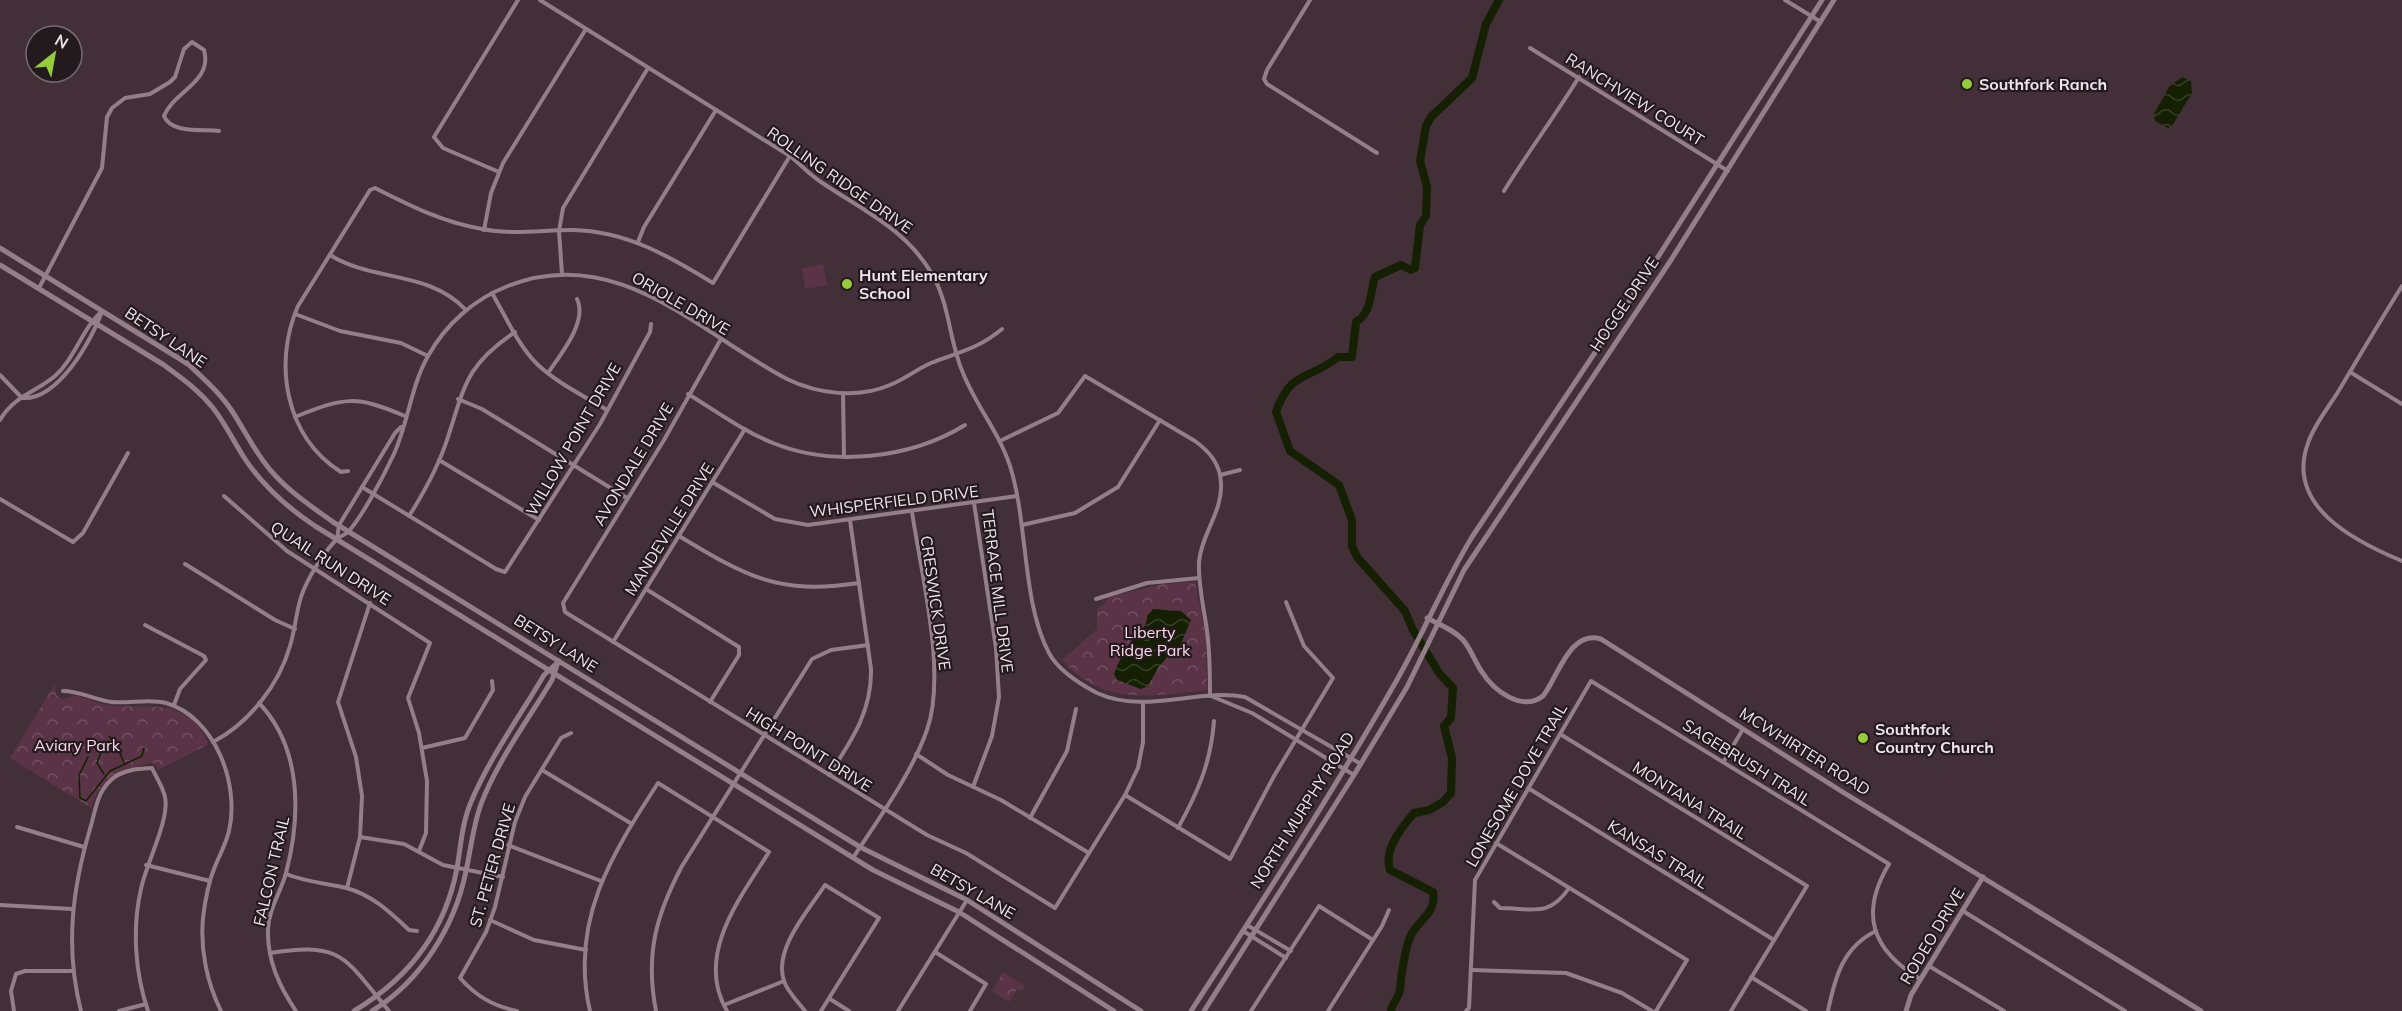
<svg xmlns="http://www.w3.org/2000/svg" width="2402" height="1011" viewBox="0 0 2402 1011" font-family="Mulish,sans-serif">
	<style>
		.forest { fill: url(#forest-crowns) }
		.garden { fill: #5a3347 }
		.water { fill: url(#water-waves) }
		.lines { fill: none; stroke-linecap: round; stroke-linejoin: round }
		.stream { stroke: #142001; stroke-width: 1.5 }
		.river { stroke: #142001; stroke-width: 8 }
		.street { stroke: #947e89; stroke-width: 4 }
		.secondary { stroke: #947e89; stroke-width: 5 }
		.poi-dot { fill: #96cc3a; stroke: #231a1e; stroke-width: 2 }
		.labels { text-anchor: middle; stroke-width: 4.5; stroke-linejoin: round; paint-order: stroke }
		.poi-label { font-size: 16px; font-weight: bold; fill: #f0e4ea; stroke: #231a1e; text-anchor: start }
		.street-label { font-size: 16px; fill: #f0e4ea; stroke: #231a1e }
		.park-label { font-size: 16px; fill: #fed7ea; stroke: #231a1e }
	</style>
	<defs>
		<pattern id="forest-crowns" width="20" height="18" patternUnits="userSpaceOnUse" patternTransform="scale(1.5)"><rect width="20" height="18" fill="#5a3347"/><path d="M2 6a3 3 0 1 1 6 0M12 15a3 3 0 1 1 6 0" fill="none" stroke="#725062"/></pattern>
		<pattern id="water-waves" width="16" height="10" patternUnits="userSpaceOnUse" patternTransform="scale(1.5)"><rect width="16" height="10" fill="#142001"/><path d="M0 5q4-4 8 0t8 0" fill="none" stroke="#364026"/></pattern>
	</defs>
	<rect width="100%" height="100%" fill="#422f38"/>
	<g class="forest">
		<path d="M1195,582L1206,636L1207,690C1150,696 1105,707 1062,660L1097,629V608L1105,604L1108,597L1163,584Z"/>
		<path d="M55,684L56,695L63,699C67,699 71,695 75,696C86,697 96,704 107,705C150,711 184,693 209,744L158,770L155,764C149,762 148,763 142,765C117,772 99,781 91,808L10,758Z"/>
		<polygon points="1003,972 1025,986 1022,991 1017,989 1009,1002 992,991"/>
	</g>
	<polygon class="garden" points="823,264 827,285 805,289 802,268"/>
	<g class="water">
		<polygon points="2182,77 2191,81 2192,93 2172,126 2168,128 2155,121 2154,114 2169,87"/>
		<path d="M1153,609L1181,611L1191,620L1178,651L1168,656L1158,668L1148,686L1141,689L1117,680L1114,674C1117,664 1126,648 1133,639C1138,632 1148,626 1147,616Z"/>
	</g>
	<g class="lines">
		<g class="stream">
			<polyline points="109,736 117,746 124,763"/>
			<polyline points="98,748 101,752 97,763 104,774"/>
			<polyline points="88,757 79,775 80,798 86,801 110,771 142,756 144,748"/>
		</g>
		<path class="river" d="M1391,1011C1392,1003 1399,997 1400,990C1401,975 1405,948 1411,935C1419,919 1437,913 1433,892L1390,870C1383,850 1402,827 1414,813L1429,810L1443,802L1451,793L1452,758L1444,726L1451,718L1453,688L1439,673L1413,630L1405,611L1357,557L1352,546V520L1339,485L1290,451L1276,412C1290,370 1310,380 1338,357H1352L1356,322C1372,312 1370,293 1375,277L1401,265L1411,270L1415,268L1420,225L1426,216L1427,187L1420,161L1426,126L1431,117L1472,78L1486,24L1499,0"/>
		<g class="street">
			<path d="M540,0L790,156C800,164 810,175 821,182C862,210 906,229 932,274C950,305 949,341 963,373C976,406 999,432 1010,466C1028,522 1022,603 1049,653C1058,670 1080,684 1097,693C1145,715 1197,688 1245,697L1361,764"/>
			<polyline points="1310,0 1267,70 1264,79 1267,84 1377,153"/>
			<polyline points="1785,0 1821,22"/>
			<polyline points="1530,48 1728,171"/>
			<polyline points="499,172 443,148 434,137 518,0"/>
			<path d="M1504,191C1528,152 1555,116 1579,77"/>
			<polyline points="484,230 491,193 503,163 586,29"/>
			<polyline points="638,242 644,227 716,110"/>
			<path d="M330,255C373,282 429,270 466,310"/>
			<polyline points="562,274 559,231 563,208 648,68"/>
			<path d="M2402,286C2380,321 2359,357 2338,392C2328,408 2314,425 2308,443C2285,506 2354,541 2402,561"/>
			<path d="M39,288L102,168L107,117L112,108L125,98L150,94L170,82L175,77L184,49L192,42L204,50C213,82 174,91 164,116C171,134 203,129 219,131"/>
			<path d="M492,293C506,317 518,345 537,364C557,383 584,396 607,410"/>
			<polyline points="295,314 340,331 401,343 428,356"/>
			<polyline points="721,339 664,440 563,603 565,612 927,835 966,853 1055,908 1125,795 1138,768 1143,742 1143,702"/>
			<polyline points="2350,372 2402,404"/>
			<path d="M548,373C560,355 588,322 577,299"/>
			<polyline points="0,375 22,398"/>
			<polyline points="843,393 844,457"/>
			<path d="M688,394C716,411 743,431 773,443C832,467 910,459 965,425"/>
			<polyline points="458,399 482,409 627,498"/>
			<path d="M295,417C345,397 355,395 405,416"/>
			<path d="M0,420C14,396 36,392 55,376C75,358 82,329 102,311C92,340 58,401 22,398"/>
			<path d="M1000,441L1058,413L1085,376L1195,441C1210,452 1220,464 1221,483C1223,511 1201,535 1199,562C1198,586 1204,608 1207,631C1210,653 1210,675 1210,696"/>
			<polyline points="439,460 539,520"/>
			<path d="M348,471L341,472C285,437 273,363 298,306L370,190L375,188C411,206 442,222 482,229C512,235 542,230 573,230C626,231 669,256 713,283L790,156"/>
			<polyline points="1220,475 1240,470"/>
			<polyline points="712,482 775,519 808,525 1017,496"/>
			<polyline points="362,487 496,569 505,572 600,424 650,332 651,324"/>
			<polyline points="224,496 287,551 430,643 408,698 419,733 427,781 426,833 419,851"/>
			<polyline points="0,499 73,542 83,533 128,453"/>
			<path d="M409,516C425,491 439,465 448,437C465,385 466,365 515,332"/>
			<polyline points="1022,525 1075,513 1118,487 1160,420"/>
			<path d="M679,536C747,577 778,595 859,583"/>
			<polyline points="337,539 339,525 395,433 401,427"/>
			<polyline points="185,564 275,620 295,629"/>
			<polyline points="646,589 739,647 739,655 710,702"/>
			<polyline points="1096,599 1147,583 1199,578"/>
			<polyline points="145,625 204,656 206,660 180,689 174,705"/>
			<polyline points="613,642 745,429"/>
			<path d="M63,691C80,691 95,700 112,702C130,704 148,698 166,703C215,717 240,784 229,831C226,844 219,856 214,869C208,884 205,901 203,918C200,949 207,983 221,1011"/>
			<polyline points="1211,696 1252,713 1354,775"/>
			<path d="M259,703C302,748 301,816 286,873C281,892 269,908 268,929C267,960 279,986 296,1011"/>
			<polyline points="1560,734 1807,886 1731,1011"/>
			<path d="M213,742C249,723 279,685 290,646C295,630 296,613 301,597C307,579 323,553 337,539C340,536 345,535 348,532C362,517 383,477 392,458C408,426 410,388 428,356C446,324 474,299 508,286C617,243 698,332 787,379C818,394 857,399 890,385C905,379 917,369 931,363C959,352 978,349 1002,329"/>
			<polyline points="422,748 465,738 493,690 492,681"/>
			<polyline points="916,754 948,775 1001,800 1089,853"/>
			<polyline points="1724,761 1743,729"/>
			<polyline points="542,770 632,824"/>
			<path d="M829,775C851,741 872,712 871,669L850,520"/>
			<polyline points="973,787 992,736 999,697 996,648 974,503"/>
			<polyline points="1528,788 1774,940"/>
			<polyline points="1125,795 1230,859 1274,776 1333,678 1304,646 1286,602"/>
			<polyline points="1030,818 1067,751 1076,709"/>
			<polyline points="17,827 84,847"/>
			<path d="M1178,828C1198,792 1211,762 1214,721"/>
			<polyline points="360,837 404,844 443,865 503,877"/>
			<polyline points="1496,843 1687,960 1656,1011"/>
			<polyline points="508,845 601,881"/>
			<path d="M853,858C879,818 911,775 927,730C947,673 921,573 912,512"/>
			<polyline points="146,865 210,881"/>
			<path d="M286,874C306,882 325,883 346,888C371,894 391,913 409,930L417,931"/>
			<polyline points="347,888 360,837 362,796 356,757 338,702 370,603"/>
			<path d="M1494,902L1500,908C1532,908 1549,918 1569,888"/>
			<polyline points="0,905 72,909"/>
			<polyline points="1963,911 2125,1011"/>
			<polyline points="490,920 534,940 586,950"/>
			<polyline points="1247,925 1291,951"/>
			<polyline points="1243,931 1286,958"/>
			<polyline points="935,952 986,984 970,1011"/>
			<path d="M270,953C344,941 345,959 389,1011"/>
			<polyline points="1929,966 2004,1011"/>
			<polyline points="1471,970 1566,973 1622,993 1652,1011"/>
			<polyline points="1751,977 1806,1011"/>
			<polyline points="830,999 849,1011"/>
			<polyline points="724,1005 784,981"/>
			<polyline points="14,1011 11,991 16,974 25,971 73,971"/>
			<path d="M81,1011C65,948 72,890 90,829C96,809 97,789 116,776C127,769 140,769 152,768C156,777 163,787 165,797C170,819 146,864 141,889C132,928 135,973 148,1011"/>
			<polyline points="119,1011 146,1004"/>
			<path d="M517,1011C493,1006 476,996 460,978L486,932L495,907L515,822L525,797L561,738L571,733"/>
			<path d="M590,1011C569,921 612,854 658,783L769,852C741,897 694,955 727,1011"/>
			<path d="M656,1011C645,955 656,915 682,866L812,659L831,650L868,645"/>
			<path d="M805,1011C798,1002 787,991 784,981C773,949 809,910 825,885L879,918L821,1011"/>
			<polyline points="898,1011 967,900"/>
			<polyline points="1251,1011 1319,906 1373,940"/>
			<polyline points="1328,1011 1382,926 1389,910"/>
			<path d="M1466,1011L1469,1008L1475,880L1591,681L1889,864C1859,914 1872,950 1920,979"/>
			<path d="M1828,1011C1835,977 1843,947 1876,931"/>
		</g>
		<g class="secondary">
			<path d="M0,248L188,364C204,379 220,393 232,411C243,428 252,446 264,462C282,487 308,504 333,522L860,847L967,900L1141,1011"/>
			<path d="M0,265L164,365C181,378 199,390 213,408C225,423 234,442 245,459C263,486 288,508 315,526L873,870L959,912L1114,1011"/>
			<path d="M1427,618C1439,624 1454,630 1463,640C1471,649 1475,662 1482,672C1494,691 1522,712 1543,696C1558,677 1570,629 1601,639L1841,791L2201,1011"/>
			<path d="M354,1011C409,978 445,932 457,868C461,845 462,823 471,802C490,757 520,716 544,675L559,661"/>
			<path d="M372,1011C421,981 455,926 466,871C471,848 473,826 481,804C498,760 528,720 552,680L558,662"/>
			<path d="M1191,1011C1262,902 1333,792 1398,678C1424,632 1444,583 1472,537L1642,282L1822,0"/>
			<polyline points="1204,1011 1354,775 1407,687 1464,570 1671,260 1834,0"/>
			<polyline points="1906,1011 1911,995 1983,877"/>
		</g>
	</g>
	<g class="poi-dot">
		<circle cx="1967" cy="84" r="6"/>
		<circle cx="847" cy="284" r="6"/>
		<circle cx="1863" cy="738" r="6"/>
	</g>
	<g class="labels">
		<g class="poi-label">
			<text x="1979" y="90">Southfork Ranch</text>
			<text x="859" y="281">Hunt Elementary<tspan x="859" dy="18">School</tspan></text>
			<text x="1875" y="735">Southfork<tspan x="1875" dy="18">Country Church</tspan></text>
		</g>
		<g class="street-label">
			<text transform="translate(1635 99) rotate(32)" y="6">RANCHVIEW COURT</text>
			<text transform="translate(840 180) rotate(35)" y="6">ROLLING RIDGE DRIVE</text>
			<text transform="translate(681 303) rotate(30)" y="6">ORIOLE DRIVE</text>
			<text transform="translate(1624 304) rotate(-56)" y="6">HOGGE DRIVE</text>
			<text transform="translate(166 337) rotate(34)" y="6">BETSY LANE</text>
			<text transform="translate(573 439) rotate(-60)" y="6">WILLOW POINT DRIVE</text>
			<text transform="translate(633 464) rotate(-59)" y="6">AVONDALE DRIVE</text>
			<text transform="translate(894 501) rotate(-7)" y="6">WHISPERFIELD DRIVE</text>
			<text transform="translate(669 529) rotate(-58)" y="6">MANDEVILLE DRIVE</text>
			<text transform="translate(331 563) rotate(33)" y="6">QUAIL RUN DRIVE</text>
			<text transform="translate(998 591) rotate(83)" y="6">TERRACE MILL DRIVE</text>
			<text transform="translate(936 603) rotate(82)" y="6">CRESWICK DRIVE</text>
			<text transform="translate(556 643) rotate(32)" y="6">BETSY LANE</text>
			<text transform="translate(809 749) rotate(32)" y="6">HIGH POINT DRIVE</text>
			<text transform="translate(1805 751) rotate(32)" y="6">MCWHIRTER ROAD</text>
			<text transform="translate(1747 762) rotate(32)" y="6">SAGEBRUSH TRAIL</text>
			<text transform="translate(1516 785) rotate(-60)" y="6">LONESOME DOVE TRAIL</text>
			<text transform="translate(1690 800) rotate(32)" y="6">MONTANA TRAIL</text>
			<text transform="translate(1302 810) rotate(-58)" y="6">NORTH MURPHY ROAD</text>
			<text transform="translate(1658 854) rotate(32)" y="6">KANSAS TRAIL</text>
			<text transform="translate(492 865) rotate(-74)" y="6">ST. PETER DRIVE</text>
			<text transform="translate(271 871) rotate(-77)" y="6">FALCON TRAIL</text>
			<text transform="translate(973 891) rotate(30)" y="6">BETSY LANE</text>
			<text transform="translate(1932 936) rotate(-59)" y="6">RODEO DRIVE</text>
		</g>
		<g class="park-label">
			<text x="1150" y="638">Liberty<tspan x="1150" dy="18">Ridge Park</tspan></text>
			<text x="77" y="751">Aviary Park</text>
		</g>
	</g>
	<g transform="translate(54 54) rotate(31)"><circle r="28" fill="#231a1e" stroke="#756b70" stroke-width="1.5"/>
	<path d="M0-4.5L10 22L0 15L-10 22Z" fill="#96cc3a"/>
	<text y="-9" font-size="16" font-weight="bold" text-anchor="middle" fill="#f0e4ea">N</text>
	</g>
</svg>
